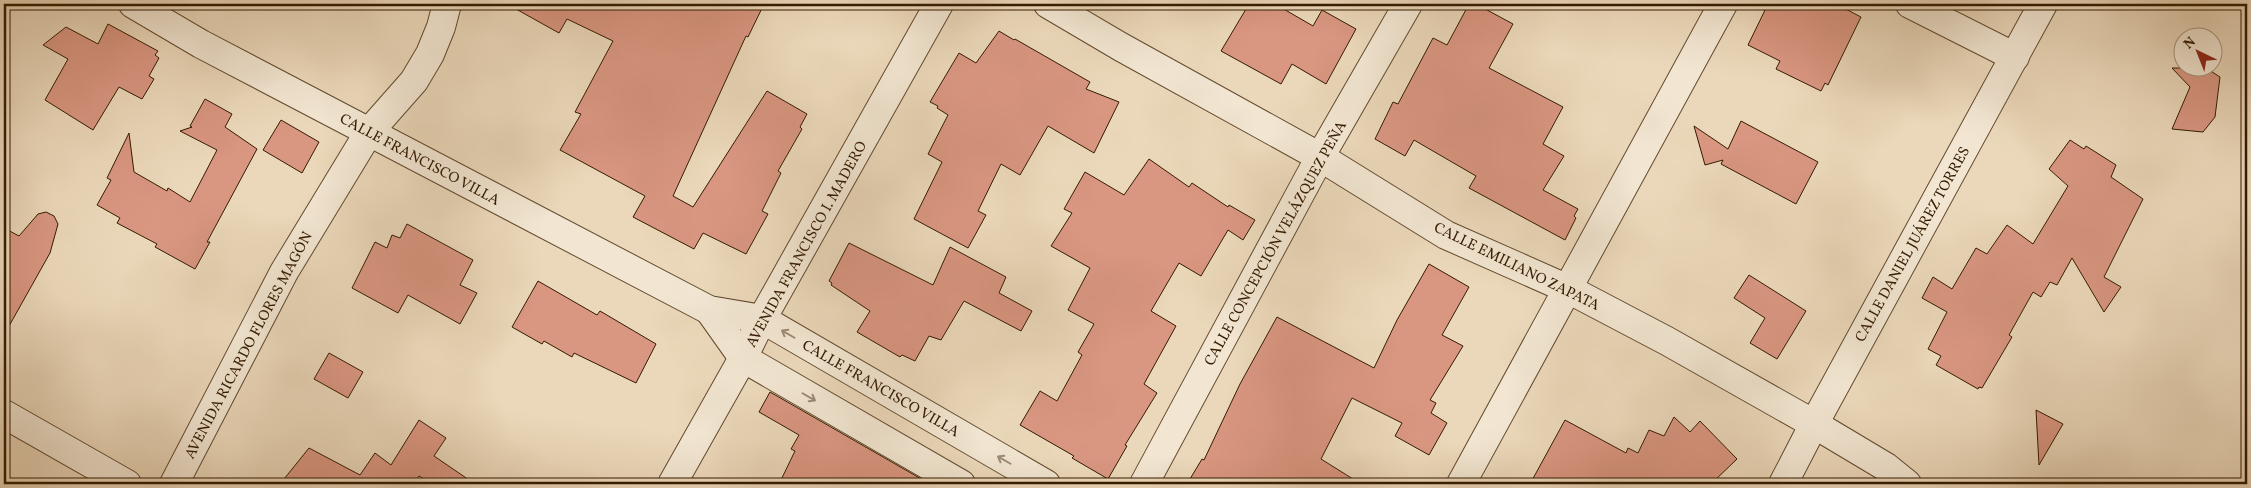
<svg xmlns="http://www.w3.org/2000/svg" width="2251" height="488" viewBox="0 0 2251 488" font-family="Vollkorn,serif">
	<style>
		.building { fill: #d99681; stroke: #341b00 }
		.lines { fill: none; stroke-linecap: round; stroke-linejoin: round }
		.minor-casing { stroke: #624a2e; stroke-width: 30 }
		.minor { stroke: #f2e6d2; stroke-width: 28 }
		.oneway { stroke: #9c8b74 }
		.labels { text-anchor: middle; stroke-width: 4.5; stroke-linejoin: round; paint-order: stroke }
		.street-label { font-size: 15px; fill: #341b00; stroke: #f2e6d2 }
	</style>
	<rect width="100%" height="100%" fill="#ebd8ba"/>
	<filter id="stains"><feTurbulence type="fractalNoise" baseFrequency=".004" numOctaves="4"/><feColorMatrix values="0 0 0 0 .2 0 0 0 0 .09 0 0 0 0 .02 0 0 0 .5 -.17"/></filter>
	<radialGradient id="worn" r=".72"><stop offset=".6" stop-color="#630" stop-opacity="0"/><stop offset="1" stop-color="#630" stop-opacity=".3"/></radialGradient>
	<g class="building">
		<polygon points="507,4 764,4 748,37 746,36 673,196 693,207 767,91 807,114 800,127 802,129 778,171 781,173 762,211 768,214 746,254 703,233 694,249 633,217 645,196 560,150 581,114 575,112 613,41 567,19 559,33"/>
		<polygon points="1249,4 1275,4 1313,26 1322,10 1356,29 1326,84 1292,64 1281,84 1221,51"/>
		<polygon points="1469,4 1476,4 1513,24 1489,68 1563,107 1543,144 1564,156 1543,190 1578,209 1574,216 1576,218 1565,240 1469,188 1476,176 1414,140 1405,156 1375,139 1393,102 1398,104 1433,38 1447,45"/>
		<polygon points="1768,4 1836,4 1861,17 1828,85 1825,83 1821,91 1776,69 1780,61 1748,45"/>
		<polygon points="108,24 158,51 155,55 159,58 149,76 154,79 142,99 119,87 93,130 45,100 68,59 43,45 66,27 98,44"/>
		<polygon points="999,31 1014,40 1015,39 1090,82 1086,89 1119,102 1094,153 1048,126 1020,175 1001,164 978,211 986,215 968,248 914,219 942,162 928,154 948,115 937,108 938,106 930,102 959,53 976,63"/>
		<polygon points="2172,68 2206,68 2220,77 2215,117 2203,132 2172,129 2190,87"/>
		<polygon points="205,99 232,114 225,127 257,149 207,242 210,242 195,269 155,247 157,244 117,223 120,218 97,205 111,180 107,178 129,133 134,172 167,191 168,188 190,202 217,150 180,131 192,127 190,126"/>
		<polygon points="281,120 319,142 302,173 263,150"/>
		<polygon points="1741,121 1818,162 1796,204 1721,164 1723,160 1705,165 1694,126 1728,149"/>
		<polygon points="2070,140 2084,149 2086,146 2116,165 2111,177 2143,199 2104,277 2121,287 2104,312 2072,258 2057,285 2050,282 2041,297 2033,292 2009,335 2012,337 1982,388 1979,387 1978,389 1936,365 1941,356 1928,349 1947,312 1922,298 1933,277 1952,289 1976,248 1987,254 2007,225 2033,244 2068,186 2049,169"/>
		<polygon points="1149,159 1189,187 1192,183 1228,207 1229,205 1255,220 1243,240 1228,230 1201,276 1179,263 1151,311 1176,326 1144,384 1157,393 1125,445 1127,446 1108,479 1072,458 1074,456 1020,425 1040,391 1057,401 1082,355 1078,352 1094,324 1068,310 1090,268 1051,246 1072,213 1064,209 1085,172 1124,195"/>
		<polygon points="46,212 54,216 58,224 50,253 4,335 4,228 19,236 38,214"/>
		<polygon points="407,224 473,260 460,285 477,293 460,324 408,295 398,313 352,288 375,242 387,248 392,235 400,238"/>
		<polygon points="849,243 933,285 950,247 1006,277 999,293 1032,311 1021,331 964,301 941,340 929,336 915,361 902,355 900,357 857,332 870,311 831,285 832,283 829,281"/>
		<polygon points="1429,264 1469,287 1442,335 1463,346 1430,400 1436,403 1431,413 1447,423 1429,455 1395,436 1402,423 1352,398 1321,459 1361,484 1187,484 1202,459 1204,460 1240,384 1277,317 1374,368 1397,320"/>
		<polygon points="1749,275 1806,311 1777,359 1750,343 1765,318 1734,298"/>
		<polygon points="538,281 597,315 600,311 656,344 636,383 574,353 572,357 544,341 542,344 512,327"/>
		<polygon points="329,353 363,372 348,398 314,379"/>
		<polygon points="770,392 930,484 779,484 795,451 791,449 799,435 759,412"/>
		<polygon points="2036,410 2063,424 2039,465"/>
		<polygon points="1674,417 1690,432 1700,421 1737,459 1711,484 1530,484 1565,420 1626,453 1628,448 1638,453 1649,430 1664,436"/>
		<polygon points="419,420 446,438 434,456 475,484 432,484 419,476 414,482 418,484 280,484 309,448 360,475 375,453 391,465"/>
	</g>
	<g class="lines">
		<defs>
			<g id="minor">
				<polyline points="133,4 201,44 709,310 762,319 1046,484"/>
				<polyline points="1048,4 1121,47 1320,157 1446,235 1568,289 1667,341 1814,424 1886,467 1907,484"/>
				<polyline points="1910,4 2015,57"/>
				<polyline points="709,310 743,358 961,484"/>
				<polyline points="4,414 127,484"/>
				<polyline points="174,484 284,272 369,132 414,81 430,54 441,27 447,4"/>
				<polyline points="672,484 743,358 762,319 939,4"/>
				<polyline points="1144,484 1320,157 1408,4"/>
				<polyline points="1461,484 1723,4"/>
				<polyline points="1783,484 1814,424 2043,4"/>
			</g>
		</defs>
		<use href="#minor" class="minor-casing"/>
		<use href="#minor" class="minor"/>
	</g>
	<defs><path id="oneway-shaft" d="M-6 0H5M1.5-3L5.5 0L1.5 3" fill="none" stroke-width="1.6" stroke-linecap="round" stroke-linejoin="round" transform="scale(1.25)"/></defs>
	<g class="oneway">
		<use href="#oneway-shaft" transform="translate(788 334) rotate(-150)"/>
		<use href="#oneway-shaft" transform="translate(809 397) rotate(30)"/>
		<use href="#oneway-shaft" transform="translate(1004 460) rotate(-150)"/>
	</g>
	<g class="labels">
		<g class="street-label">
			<text transform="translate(420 159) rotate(28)" y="5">CALLE FRANCISCO VILLA</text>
			<text transform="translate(1275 243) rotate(-61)" y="5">CALLE CONCEPCIÓN VELÁZQUEZ PEÑA</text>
			<text transform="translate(806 244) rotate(-61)" y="5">AVENIDA FRANCISCO I. MADERO</text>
			<text transform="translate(1912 244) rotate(-61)" y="5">CALLE DANIEL JUÁREZ TORRES</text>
			<text transform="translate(1517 266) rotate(26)" y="5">CALLE EMILIANO ZAPATA</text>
			<text transform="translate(248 345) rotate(-62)" y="5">AVENIDA RICARDO FLORES MAGÓN</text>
			<text transform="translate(881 388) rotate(30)" y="5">CALLE FRANCISCO VILLA</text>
		</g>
	</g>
	<rect width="2251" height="488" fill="none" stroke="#ebd8ba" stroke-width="20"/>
	<rect x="5" y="5" width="2241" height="478" fill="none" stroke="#341b00" stroke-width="2.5"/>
	<rect x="10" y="10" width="2231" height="468" fill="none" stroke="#341b00"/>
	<g transform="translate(2198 52) rotate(317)"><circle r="24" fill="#f2e6d2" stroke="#a6957e"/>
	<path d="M0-4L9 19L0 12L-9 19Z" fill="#8f2418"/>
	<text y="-8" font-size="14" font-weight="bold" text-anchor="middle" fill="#341b00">N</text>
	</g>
	<rect width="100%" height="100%" filter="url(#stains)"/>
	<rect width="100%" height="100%" fill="url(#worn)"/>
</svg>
